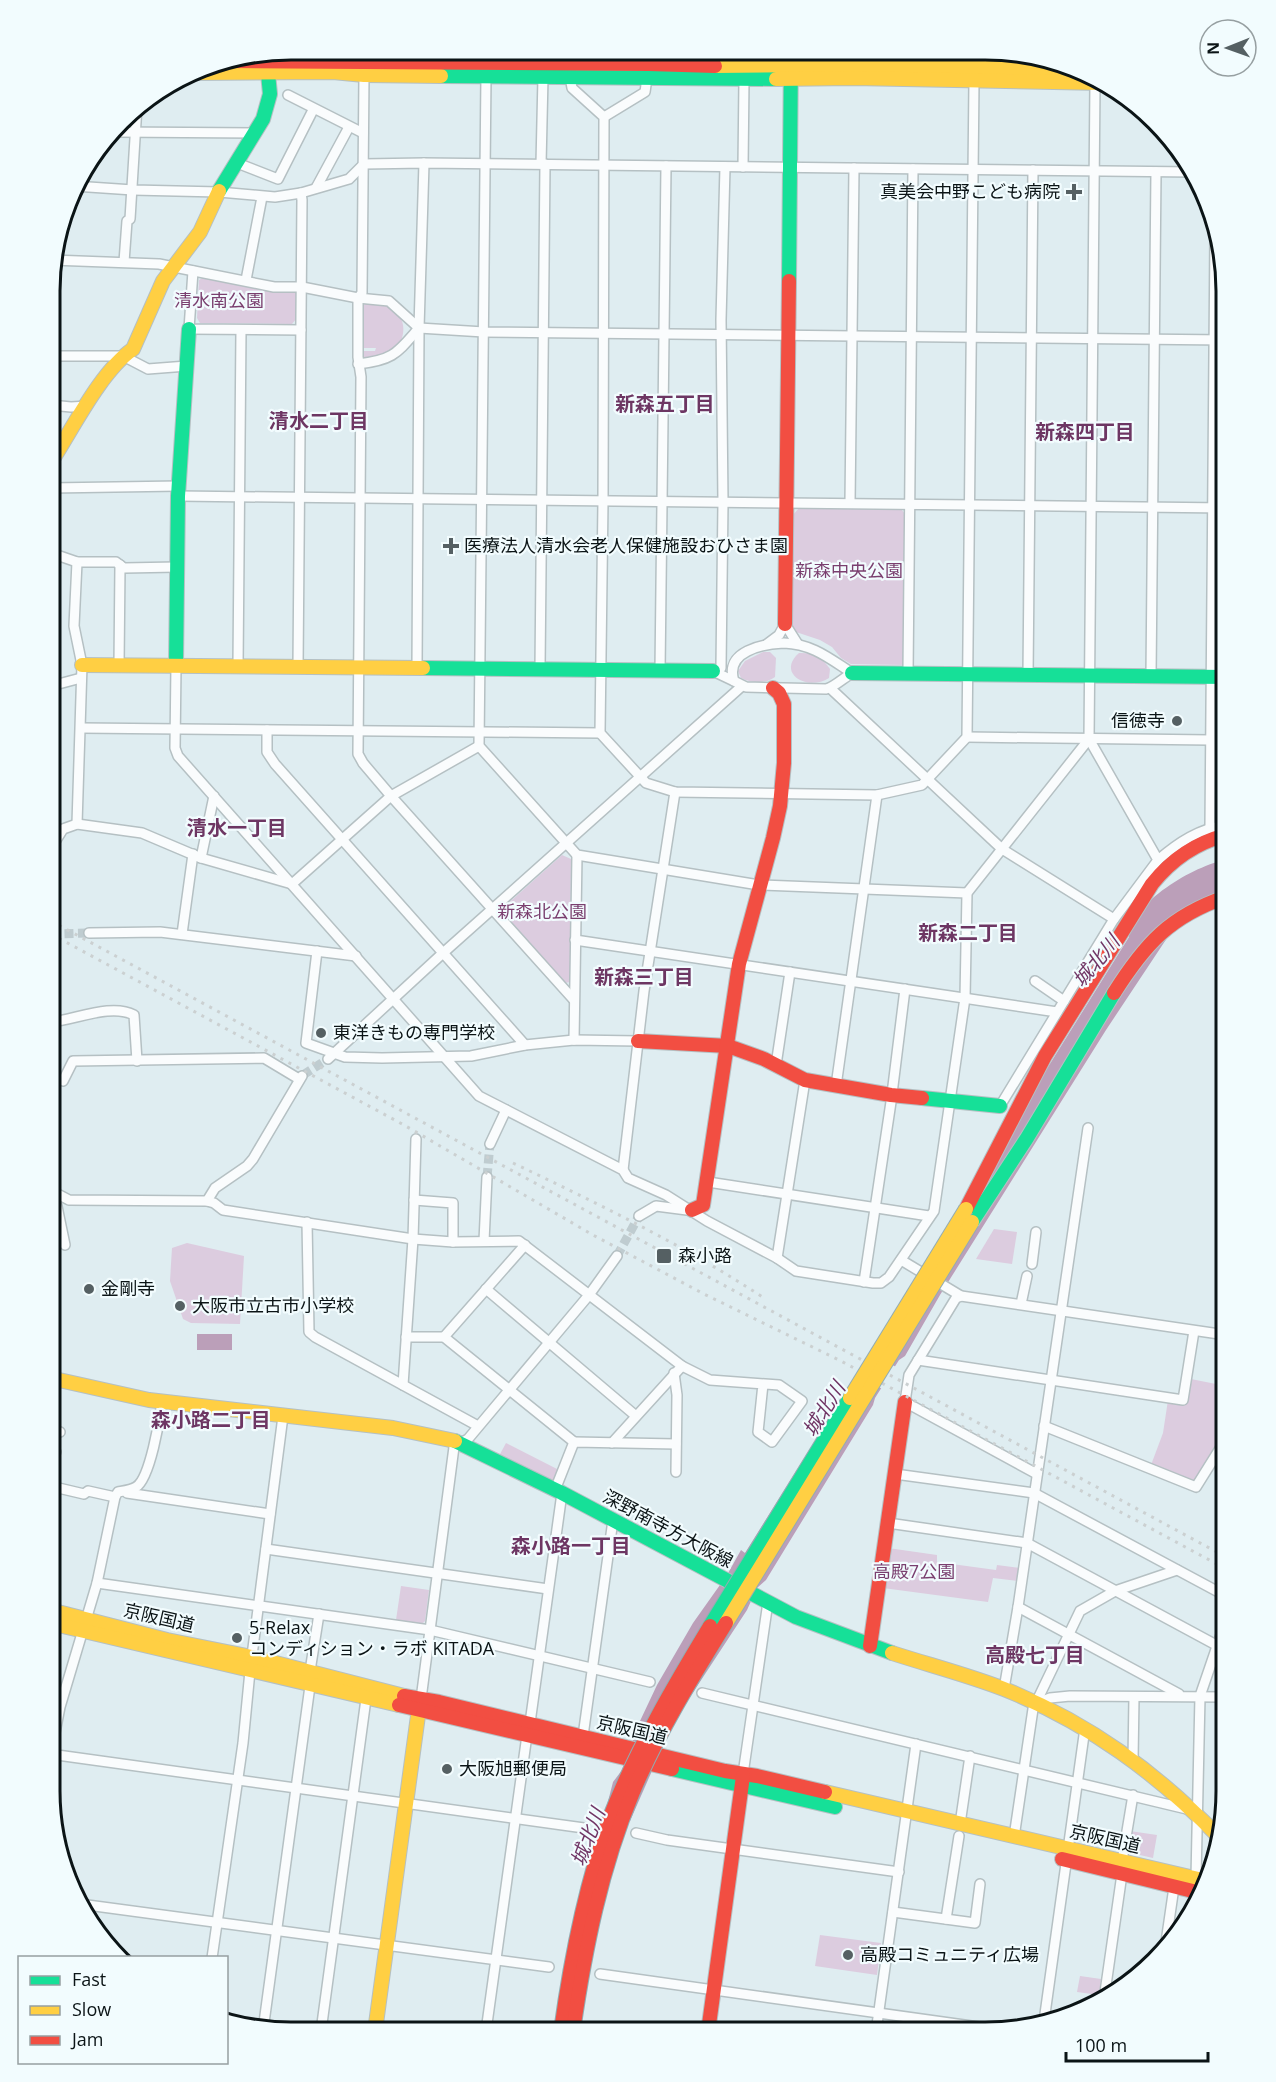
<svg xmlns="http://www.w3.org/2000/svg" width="1276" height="2082" viewBox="0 0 1276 2082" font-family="'Open Sans','Noto Sans JP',sans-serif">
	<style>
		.green { fill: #dcccdf }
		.water { fill: #bb9fb9 }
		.pier { fill: #dfedf1 }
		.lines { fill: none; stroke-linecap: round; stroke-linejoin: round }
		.street-tunnel { stroke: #bfccd0; stroke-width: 9; stroke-dasharray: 9 4.5; stroke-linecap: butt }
		.street-casing { stroke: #b5c0c3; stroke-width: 12 }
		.fast-casing { stroke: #b5c0c3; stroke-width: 16 }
		.slow-casing { stroke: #b5c0c3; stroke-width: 16 }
		.jam-casing { stroke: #b5c0c3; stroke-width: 16 }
		.street { stroke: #fafcfd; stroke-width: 9 }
		.fast { stroke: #16e098; stroke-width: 14 }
		.slow { stroke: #ffcf43; stroke-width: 14 }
		.jam { stroke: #f24e42; stroke-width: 14 }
		.rail { stroke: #cbd0d1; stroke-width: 3; stroke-dasharray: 3 6; stroke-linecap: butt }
		.fast-bridge-casing { stroke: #93acb2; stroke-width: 16; stroke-linecap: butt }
		.slow-bridge-casing { stroke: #93acb2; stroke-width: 16; stroke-linecap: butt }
		.jam-bridge-casing { stroke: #93acb2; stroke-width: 16; stroke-linecap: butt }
		.fast-bridge { stroke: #16e098; stroke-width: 14 }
		.slow-bridge { stroke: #ffcf43; stroke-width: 14 }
		.jam-bridge { stroke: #f24e42; stroke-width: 14 }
		.poi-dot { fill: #556063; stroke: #f2fcfe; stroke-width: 2 }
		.labels { text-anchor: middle; stroke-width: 4.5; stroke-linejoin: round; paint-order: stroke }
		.poi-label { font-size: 18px; fill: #0b1416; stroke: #f2fcfe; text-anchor: start }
		.park-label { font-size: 18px; fill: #7a3f6f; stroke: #f2fcfe }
		.street-label { font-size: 18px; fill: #0b1416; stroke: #f2fcfe }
		.neighbourhood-label { font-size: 20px; font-weight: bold; fill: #6d3663; stroke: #f2fcfe }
		.water-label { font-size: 20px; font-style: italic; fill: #713666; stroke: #f2fcfe }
		.rim { fill: none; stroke: #0b1416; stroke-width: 3 }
	</style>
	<rect width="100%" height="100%" fill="#dfedf1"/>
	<g class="green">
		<polygon points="204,277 293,291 297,293 297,318 292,324 200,323 197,318 199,280"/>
		<path d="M368,303C375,303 384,304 391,308C410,319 406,346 387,355C381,358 370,358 363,359V351H375L376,348H362L363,305Z"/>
		<polygon points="799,508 901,509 905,514 904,665 851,664 841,658 832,647 820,640 796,632 793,627 793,515"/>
		<path d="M763,652H770L776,658L775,677C766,684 751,683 741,678L738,671L745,661Z"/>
		<path d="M799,653C812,652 823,658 830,669L829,678C807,692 776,673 799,653Z"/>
		<polygon points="562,855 571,859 570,982 565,983 503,914 503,908"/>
		<polygon points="994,1229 1017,1232 1012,1264 976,1259"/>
		<polygon points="187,1243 244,1256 240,1324 191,1323 183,1319 170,1281 172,1248"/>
		<polygon points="1191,1379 1226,1386 1217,1445 1197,1481 1193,1482 1151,1465 1163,1433 1168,1400 1186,1402 1189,1397"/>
		<polygon points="506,1443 559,1470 556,1480 553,1481 499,1456"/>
		<polygon points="888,1548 937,1555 937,1562 996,1570 997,1565 1020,1568 1018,1581 993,1578 988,1602 883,1588"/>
		<polygon points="401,1586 429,1590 425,1621 422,1624 396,1620"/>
		<polygon points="1130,1831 1157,1835 1153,1858 1127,1852"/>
		<polygon points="820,1935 881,1943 877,1975 815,1966"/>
		<polygon points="1080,1976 1101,1979 1099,1995 1077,1992"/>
	</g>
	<g class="water">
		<path d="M1226,860V893L1177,923L1106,1030L940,1295L905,1356L899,1360L875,1398L873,1405L766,1580L757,1588L747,1610L673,1723L630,1821L605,1813L613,1782L622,1770L640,1721L657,1685L693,1623L727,1575L741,1550L745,1553L1129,937C1130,903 1195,865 1226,860Z"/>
		<rect x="197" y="1334" width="35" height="16"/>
	</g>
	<polygon class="pier" points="866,1351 898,1368 884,1390 853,1372"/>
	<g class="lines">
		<g class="street-tunnel">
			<polyline points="51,934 89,933"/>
			<polyline points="303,1075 328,1059"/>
			<polyline points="487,1177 490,1144"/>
			<polyline points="617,1256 639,1216"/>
		</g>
		<defs>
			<g id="street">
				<polyline points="598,50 603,55 604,64"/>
				<polyline points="975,51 975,67"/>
				<polyline points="476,62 476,50"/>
				<polyline points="628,64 629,50"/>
				<polyline points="672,65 672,51"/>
				<polyline points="364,75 362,293 358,298 358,357 361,377 358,754 363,763 391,796 574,1000"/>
				<polyline points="486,76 479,746 577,855 759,885 967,893"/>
				<polyline points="570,77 572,88 604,117 603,501 600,733 646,783 675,792 877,795 922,785 967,737 974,81"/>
				<polyline points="288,95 363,133"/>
				<polyline points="604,117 645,92 647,78"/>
				<polyline points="115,132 256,133"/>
				<polyline points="237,163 278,179 313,110"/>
				<polyline points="541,164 543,77"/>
				<polyline points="743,167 744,79"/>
				<polyline points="74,186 133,190 219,192 275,197 301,193 349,179 364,164 424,163 1193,172"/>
				<polyline points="316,188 349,127"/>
				<polyline points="52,260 159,264 274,287 302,287 358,298 389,301 419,328 484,332 1226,340"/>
				<polyline points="124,262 127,221 130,219 137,106"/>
				<polyline points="193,271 189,329 301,330"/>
				<polyline points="246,280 262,197"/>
				<polyline points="51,356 123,356 148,369 187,366"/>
				<path d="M358,364C394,360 397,353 419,328"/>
				<polyline points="51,405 71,407 87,406"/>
				<polyline points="51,436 65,439"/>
				<polyline points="51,488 179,486"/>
				<polyline points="178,496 1226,508"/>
				<polyline points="850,503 854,168"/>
				<polyline points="51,553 77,562 116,562 124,568 177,567"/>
				<polyline points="785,624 797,643"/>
				<path d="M784,643C813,644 830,659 852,673C845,677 833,688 826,689L746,687L734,681C724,651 763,644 784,643Z"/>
				<polyline points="767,644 779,635 785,624"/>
				<polyline points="119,665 120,565"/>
				<polyline points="176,665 175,748 178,756 479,1096 623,1170 628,1178 666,1195 707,1221 777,1258 796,1271 873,1283 881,1283 889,1277 934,1211 965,998 967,893 1089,739"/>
				<polyline points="238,666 241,330"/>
				<polyline points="298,667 302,200 301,193"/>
				<polyline points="417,668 419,328 424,163"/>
				<polyline points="721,668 723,502 721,320 725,167"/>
				<polyline points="540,669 545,164"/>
				<polyline points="660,671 666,166"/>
				<polyline points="713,671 734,681"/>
				<polyline points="908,673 913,169"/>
				<polyline points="1028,675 1033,170"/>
				<polyline points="1151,676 1156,172"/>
				<polyline points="51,686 81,678"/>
				<polyline points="830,688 1002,849 1114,919"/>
				<polyline points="81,728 600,733"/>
				<polyline points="267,730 267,752 275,764 525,1045"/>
				<polyline points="967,737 1210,740"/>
				<polyline points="77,824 82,665 74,626 77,562"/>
				<polyline points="1210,828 1215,234"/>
				<polyline points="51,848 63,829 77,824 142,833 201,858 292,884 391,796 479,746"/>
				<polyline points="201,858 214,796"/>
				<path d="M1158,860C1179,842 1199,829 1226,825"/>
				<polyline points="89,933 160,932 356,956"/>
				<polyline points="182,934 193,854"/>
				<polyline points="575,940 1057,1012"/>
				<polyline points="317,951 306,1043 345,1057 382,1058 471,1056 525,1045 574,1040 638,1041"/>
				<polyline points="1035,981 1064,1001"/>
				<path d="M51,1022C75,1020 111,1003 134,1015L137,1061"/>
				<polyline points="574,1040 577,855"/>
				<polyline points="328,1059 443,953 742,686"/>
				<polyline points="776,1065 790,972"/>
				<polyline points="63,1081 73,1061 264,1058 299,1079"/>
				<polyline points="836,1086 877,795"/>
				<polyline points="1000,1106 1114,919 1158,860 1089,739 1095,83"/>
				<polyline points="490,1144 506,1110"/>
				<polyline points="623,1170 644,991 675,792"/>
				<polyline points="708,1182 929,1216"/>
				<polyline points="50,1190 69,1200 207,1201 214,1203 223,1210 413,1239 453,1242 519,1241 682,1366 710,1380 779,1385 802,1401 772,1442 758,1432 763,1384"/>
				<polyline points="54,1192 65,1245"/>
				<polyline points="414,1200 453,1203 453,1242"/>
				<polyline points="207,1201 215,1188 247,1166 253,1159 302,1076"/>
				<polyline points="639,1216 656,1206 687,1210"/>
				<polyline points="307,1222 309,1332 315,1337 478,1426"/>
				<polyline points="484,1241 487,1177"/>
				<polyline points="777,1258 805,1080"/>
				<polyline points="901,1260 961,1296 1226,1335"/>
				<polyline points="1032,1264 1036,1232"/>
				<polyline points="864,1282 891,1102 905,989"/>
				<polyline points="486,1289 636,1416"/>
				<polyline points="961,1296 956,1298 909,1375 905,1402 1037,1474"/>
				<polyline points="1021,1304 1027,1276"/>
				<polyline points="406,1337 444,1337 574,1442"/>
				<polyline points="444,1337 525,1245"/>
				<polyline points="918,1360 1183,1400 1194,1331"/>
				<polyline points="674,1373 677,1395 676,1472"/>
				<polyline points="403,1385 413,1239 416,1139"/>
				<polyline points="1044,1426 1196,1487 1221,1447 1226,1454"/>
				<polyline points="50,1430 60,1432"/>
				<polyline points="612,1443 682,1366"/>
				<polyline points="50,1451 56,1452"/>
				<polyline points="895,1474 1034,1493 1226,1596"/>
				<polyline points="50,1486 84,1494 88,1491 115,1497"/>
				<polyline points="555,1490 574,1442 676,1444"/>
				<polyline points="127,1493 270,1514"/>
				<polyline points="888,1523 1027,1543 1218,1646"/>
				<polyline points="266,1549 548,1589"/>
				<polyline points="97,1583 430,1630 650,1682"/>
				<polyline points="1018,1607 1179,1694"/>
				<polyline points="310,1671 319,1614"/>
				<polyline points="1004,1689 1018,1607 1088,1128"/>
				<polyline points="702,1693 1191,1810"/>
				<polyline points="421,1699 454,1447 468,1439 589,1295 617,1256"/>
				<polyline points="1037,1703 1050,1698 1070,1696 1226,1697"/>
				<polyline points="530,1723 562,1493"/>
				<polyline points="583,1736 613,1520"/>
				<polyline points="50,1754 584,1828"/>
				<path d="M50,1758L60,1707L97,1583L115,1497L118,1492C123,1491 131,1490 136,1487C150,1479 160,1418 162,1402"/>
				<polyline points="1133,1760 1134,1697"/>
				<polyline points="743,1774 768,1602"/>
				<polyline points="960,1824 970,1756"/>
				<polyline points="636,1833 667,1840 899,1872"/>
				<polyline points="1014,1837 1033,1709 1080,1611 1115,1591 1177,1570"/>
				<polyline points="1122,1861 1133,1795"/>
				<polyline points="1196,1878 1200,1696 1226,1620"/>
				<polyline points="80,1904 549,1967"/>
				<polyline points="893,1912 975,1923 980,1884"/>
				<polyline points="946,1919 959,1836"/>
				<polyline points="1165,1949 1174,1887"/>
				<polyline points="212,1958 243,1743 250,1671 283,1416"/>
				<polyline points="600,1974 1000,2030"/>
				<polyline points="1104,1999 1122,1874"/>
				<polyline points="1044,2021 1085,1728"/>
				<polyline points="263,2030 310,1686"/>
				<polyline points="321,2031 366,1699"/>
				<polyline points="486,2031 527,1735"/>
				<polyline points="876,2032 916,1744"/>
			</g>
			<g id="fast">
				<polyline points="441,76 776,79"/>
				<polyline points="219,191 263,119 270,94 267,63"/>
				<polyline points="789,281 791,51"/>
				<polyline points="176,665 178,496 189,329"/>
				<polyline points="423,668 713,671"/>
				<polyline points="852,673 1226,677"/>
				<polyline points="922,1098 1000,1106"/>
				<polyline points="972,1222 1027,1138 1114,993"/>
				<polyline points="455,1441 562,1493 796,1617 892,1653"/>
				<polyline points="672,1769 835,1807"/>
			</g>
			<g id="slow">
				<polyline points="715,66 804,65 1079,69"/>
				<polyline points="191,73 333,72 364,75 441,76"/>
				<polyline points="776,79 853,78 1103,83"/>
				<path d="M51,462C73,428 101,371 133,349L163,281L200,232L219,191"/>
				<polyline points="82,665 423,668"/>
				<polyline points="50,1378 149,1400 393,1428 455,1441"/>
				<polyline points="50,1610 167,1640 252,1657 404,1696"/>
				<polyline points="50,1623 399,1705"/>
				<path d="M892,1653C929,1665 968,1675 1004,1689C1089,1723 1157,1773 1220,1838"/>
				<polyline points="825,1792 1207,1881"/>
				<polyline points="375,2031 420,1701"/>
			</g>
			<g id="jam">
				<polyline points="231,61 649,64 715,66"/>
				<polyline points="785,624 789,281"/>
				<path d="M1114,993C1145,944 1170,916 1226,897"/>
				<polyline points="638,1041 728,1046 764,1059 805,1080 891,1095 922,1098"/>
				<path d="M966,1209L1045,1056L1152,884C1172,859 1195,843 1226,835"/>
				<polyline points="692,1210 703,1205 739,964 773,838 780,806 784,763 784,704 779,693 773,688"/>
				<polyline points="870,1646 905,1402"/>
				<polyline points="404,1696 439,1702 725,1771 757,1776 825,1792"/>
				<polyline points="399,1705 672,1769"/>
				<polyline points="1062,1859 1201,1893"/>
				<polyline points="708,2032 743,1776"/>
			</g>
		</defs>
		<use href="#street" class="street-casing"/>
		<use href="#fast" class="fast-casing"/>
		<use href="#slow" class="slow-casing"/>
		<use href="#jam" class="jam-casing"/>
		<use href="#street" class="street"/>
		<use href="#fast" class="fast"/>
		<use href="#slow" class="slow"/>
		<use href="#jam" class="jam"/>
		<g class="rail">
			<polyline points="51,921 1226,1557"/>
			<polyline points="51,934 404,1125 593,1235 704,1294 841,1361 1226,1569"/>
			<path d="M513,1163C599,1204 685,1246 764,1298"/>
		</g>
		<defs>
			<polyline id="fast-bridge" points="710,1626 850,1398"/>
			<g id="slow-bridge">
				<polyline points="850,1398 966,1209"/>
				<polyline points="726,1623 972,1222"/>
			</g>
			<g id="jam-bridge">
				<path d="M561,2031C571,1958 585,1886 610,1817C636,1750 673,1687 710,1626"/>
				<path d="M573,2031C585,1949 601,1868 633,1792C658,1733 692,1678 726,1623"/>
			</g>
		</defs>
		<use href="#fast-bridge" class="fast-bridge-casing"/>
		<use href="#slow-bridge" class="slow-bridge-casing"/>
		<use href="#jam-bridge" class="jam-bridge-casing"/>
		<use href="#fast-bridge" class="fast-bridge"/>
		<use href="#slow-bridge" class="slow-bridge"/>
		<use href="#jam-bridge" class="jam-bridge"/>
	</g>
	<g class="poi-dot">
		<path d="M1071 183h6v6h6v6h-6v6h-6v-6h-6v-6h6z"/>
		<path d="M448 537h6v6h6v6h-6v6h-6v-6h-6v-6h6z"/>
		<circle cx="1177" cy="721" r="6"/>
		<circle cx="321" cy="1033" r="6"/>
		<rect x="656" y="1248" width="16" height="16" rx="3"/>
		<circle cx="89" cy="1289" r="6"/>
		<circle cx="180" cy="1306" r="6"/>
		<circle cx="237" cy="1638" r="6"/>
		<circle cx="447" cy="1769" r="6"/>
		<circle cx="848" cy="1955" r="6"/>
	</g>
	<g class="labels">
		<g class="poi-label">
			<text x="1060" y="198" text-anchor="end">真美会中野こども病院</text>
			<text x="464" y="552">医療法人清水会老人保健施設おひさま園</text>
			<text x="1165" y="727" text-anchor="end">信徳寺</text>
			<text x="333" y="1039">東洋きもの専門学校</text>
			<text x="678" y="1262">森小路</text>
			<text x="101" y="1295">金剛寺</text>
			<text x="192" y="1312">大阪市立古市小学校</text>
			<text x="249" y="1634">5-Relax<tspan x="249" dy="21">コンディション・ラボ KITADA</tspan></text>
			<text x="459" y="1775">大阪旭郵便局</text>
			<text x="860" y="1961">高殿コミュニティ広場</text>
		</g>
		<g class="park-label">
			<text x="219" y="307">清水南公園</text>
			<text x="849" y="577">新森中央公園</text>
			<text x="542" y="918">新森北公園</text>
			<text x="914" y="1578">高殿7公園</text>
		</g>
		<g class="street-label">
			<text transform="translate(668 1529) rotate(28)" y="6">深野南寺方大阪線</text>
			<text transform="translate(159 1618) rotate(13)" y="6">京阪国道</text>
			<text transform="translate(632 1730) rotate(13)" y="6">京阪国道</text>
			<text transform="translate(1105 1839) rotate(13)" y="6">京阪国道</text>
		</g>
		<g class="neighbourhood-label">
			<text x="665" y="411">新森五丁目</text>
			<text x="319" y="428">清水二丁目</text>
			<text x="1085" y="439">新森四丁目</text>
			<text x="237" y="835">清水一丁目</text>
			<text x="968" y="940">新森二丁目</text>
			<text x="644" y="984">新森三丁目</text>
			<text x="211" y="1427">森小路二丁目</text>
			<text x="571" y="1553">森小路一丁目</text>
			<text x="1035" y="1662">高殿七丁目</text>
		</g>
		<g class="water-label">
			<text transform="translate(1096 961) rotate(-50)" y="7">城北川</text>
			<text transform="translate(824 1409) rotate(-58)" y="7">城北川</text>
			<text transform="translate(588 1837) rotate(-69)" y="7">城北川</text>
		</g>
	</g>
	<path d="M0 0H1276V2082H0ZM291 60H985A231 231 0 0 1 1216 291V1791A231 231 0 0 1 985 2022H291A231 231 0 0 1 60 1791V291A231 231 0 0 1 291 60Z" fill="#f2fcfe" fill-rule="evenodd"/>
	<path class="rim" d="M291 60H985A231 231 0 0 1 1216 291V1791A231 231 0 0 1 985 2022H291A231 231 0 0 1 60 1791V291A231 231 0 0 1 291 60Z"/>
	<rect x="18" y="1956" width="210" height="108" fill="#f2fcfe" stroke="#969fa1" stroke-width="1.5"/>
	<rect x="30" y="1976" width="30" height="9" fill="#16e098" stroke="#969fa1" stroke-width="1.5"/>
	<text x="72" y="1986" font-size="18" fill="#0b1416">Fast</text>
	<rect x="30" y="2006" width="30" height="9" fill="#ffcf43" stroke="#969fa1" stroke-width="1.5"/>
	<text x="72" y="2016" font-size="18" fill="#0b1416">Slow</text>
	<rect x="30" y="2036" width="30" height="9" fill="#f24e42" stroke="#969fa1" stroke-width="1.5"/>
	<text x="72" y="2046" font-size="18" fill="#0b1416">Jam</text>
	<g transform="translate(1228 48) rotate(269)"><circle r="28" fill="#f2fcfe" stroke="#969fa1" stroke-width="1.5"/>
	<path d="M0-4.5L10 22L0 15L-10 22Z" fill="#556063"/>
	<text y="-9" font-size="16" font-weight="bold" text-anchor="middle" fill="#0b1416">N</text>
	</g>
	<path d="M1066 2052v9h142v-9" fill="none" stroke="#0b1416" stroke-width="3"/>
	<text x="1075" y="2052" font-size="18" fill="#0b1416" stroke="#f2fcfe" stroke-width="4.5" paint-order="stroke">100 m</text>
</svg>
